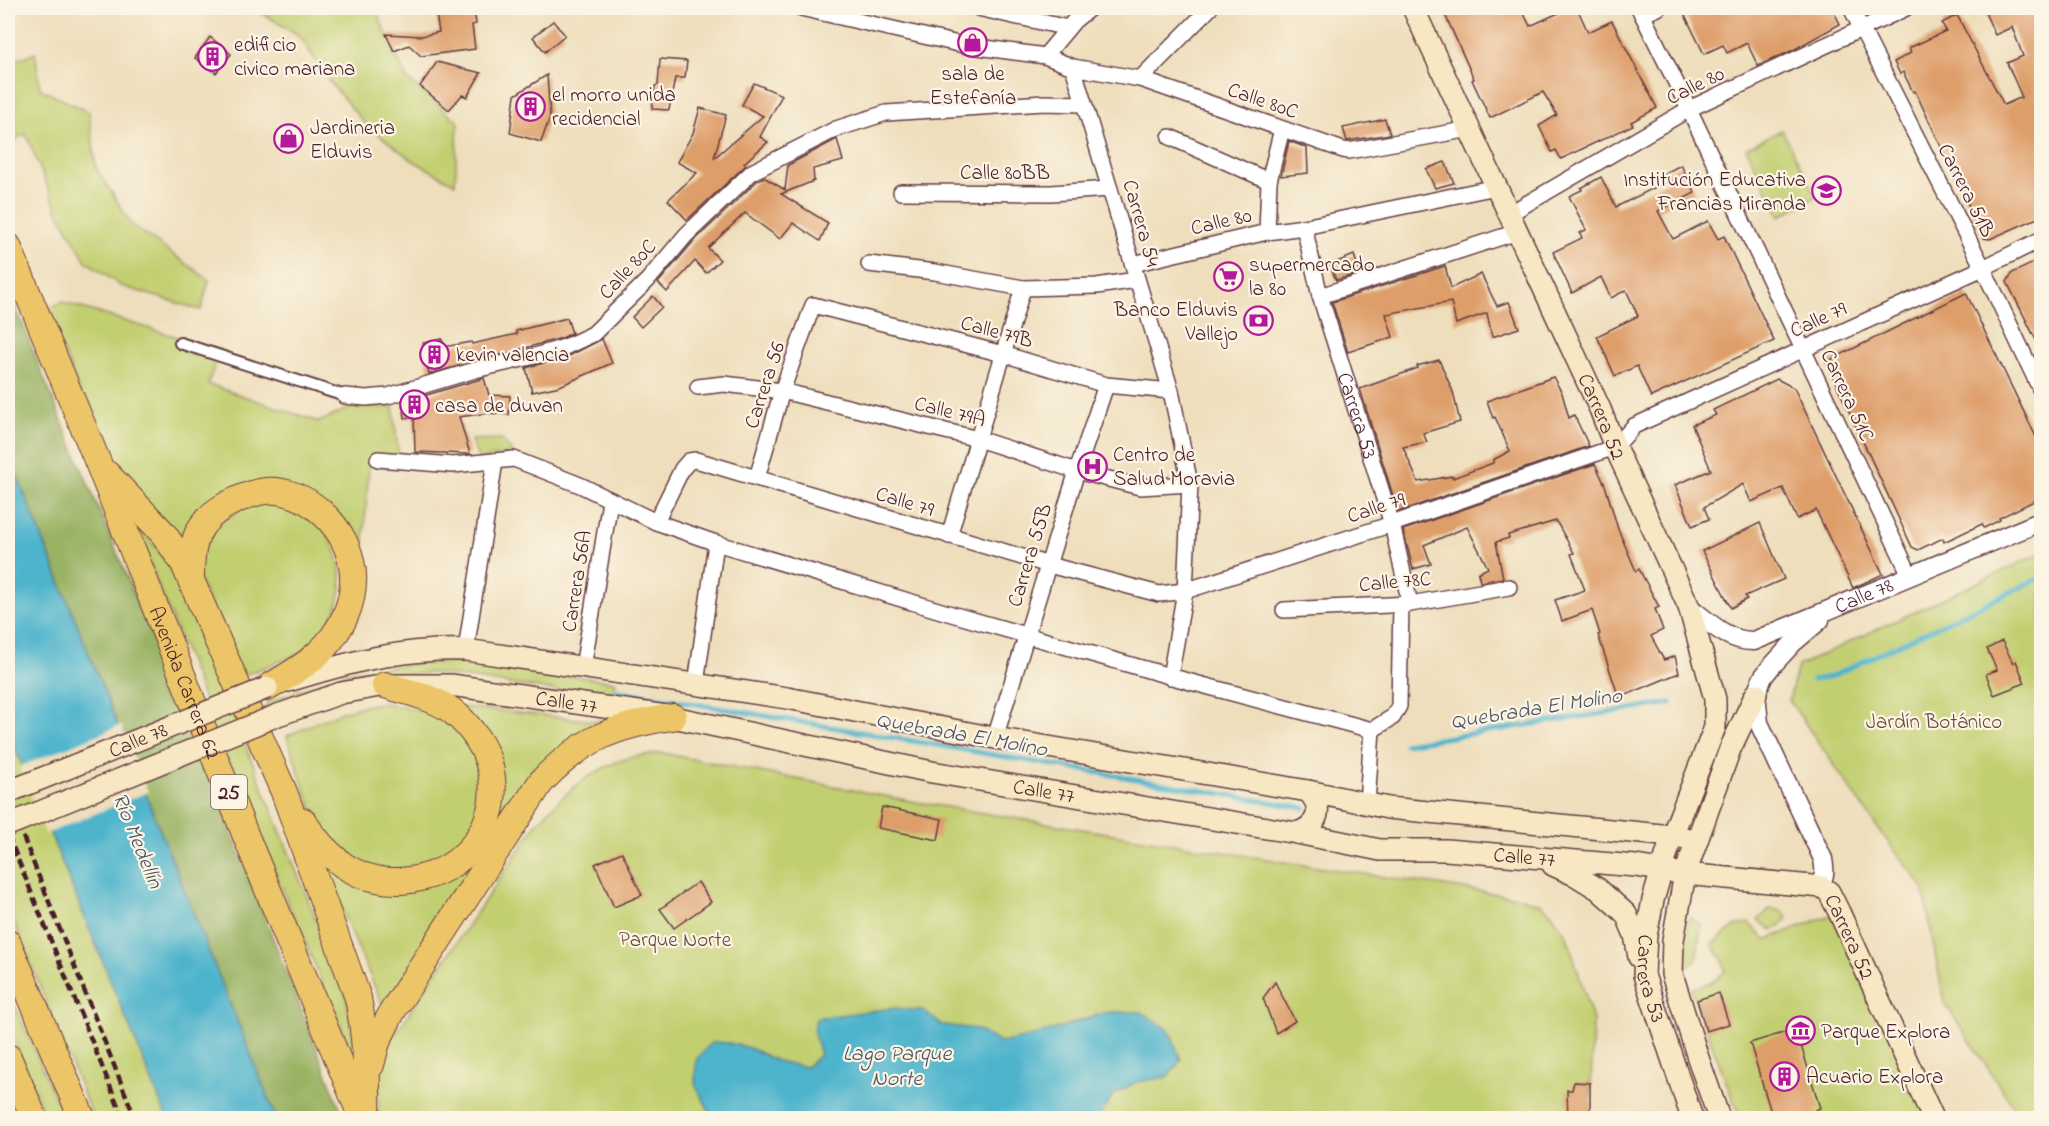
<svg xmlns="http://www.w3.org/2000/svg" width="2049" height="1126" viewBox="0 0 2049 1126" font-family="'Indie Flower',sans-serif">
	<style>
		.green { fill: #c2cf71; stroke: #86774e; stroke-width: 1.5 }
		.forest { fill: #99b263; stroke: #726847; stroke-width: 1.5 }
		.water { fill: #4eb4cc; stroke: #4c6a7c; stroke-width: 1.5 }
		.pier { fill: #eedebc }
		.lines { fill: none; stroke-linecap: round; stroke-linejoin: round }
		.stream { stroke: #4eb4cc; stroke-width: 5 }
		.building { fill: #de9e6a }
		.pedestrian-casing { stroke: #633c41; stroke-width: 14 }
		.minor-casing { stroke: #633c41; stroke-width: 18 }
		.tertiary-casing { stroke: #633c41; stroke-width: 21 }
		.secondary-casing { stroke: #633c41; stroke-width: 24 }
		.trunk-casing { stroke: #633c41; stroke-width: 28 }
		.pedestrian { stroke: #fff; stroke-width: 10 }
		.minor { stroke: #fff; stroke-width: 15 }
		.tertiary { stroke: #fff; stroke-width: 18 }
		.secondary { stroke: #f7e8c3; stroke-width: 21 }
		.trunk { stroke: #ecc569; stroke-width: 26 }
		.rail { stroke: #4a1f2b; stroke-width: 4.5; stroke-dasharray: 9 4.5; stroke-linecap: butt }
		.secondary-bridge-casing { stroke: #633c41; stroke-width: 24; stroke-linecap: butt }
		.secondary-bridge { stroke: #f7e8c3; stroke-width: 21 }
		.labels { text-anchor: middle; stroke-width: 4.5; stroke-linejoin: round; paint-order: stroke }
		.shield { fill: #fcf5e5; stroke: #7f5f63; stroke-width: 1.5 }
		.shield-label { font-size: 20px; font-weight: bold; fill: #4a1f2b }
		.poi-label { font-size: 21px; fill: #4a1f2b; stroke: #fcf5e5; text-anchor: start }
		.street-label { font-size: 21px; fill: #4a1f2b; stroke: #fcf5e5 }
		.park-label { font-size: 21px; fill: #684b3c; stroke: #fcf5e5 }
		.water-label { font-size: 22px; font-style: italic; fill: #4b5363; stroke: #fcf5e5 }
	</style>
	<rect width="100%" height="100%" fill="#fcf5e5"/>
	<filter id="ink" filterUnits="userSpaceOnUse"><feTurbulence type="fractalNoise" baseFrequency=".0167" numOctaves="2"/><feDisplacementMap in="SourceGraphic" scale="12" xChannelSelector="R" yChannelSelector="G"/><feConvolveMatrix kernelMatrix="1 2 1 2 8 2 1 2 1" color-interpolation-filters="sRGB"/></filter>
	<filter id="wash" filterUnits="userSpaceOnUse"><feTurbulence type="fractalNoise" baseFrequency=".008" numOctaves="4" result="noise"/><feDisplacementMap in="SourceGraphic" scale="24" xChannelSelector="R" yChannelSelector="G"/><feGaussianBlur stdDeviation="1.35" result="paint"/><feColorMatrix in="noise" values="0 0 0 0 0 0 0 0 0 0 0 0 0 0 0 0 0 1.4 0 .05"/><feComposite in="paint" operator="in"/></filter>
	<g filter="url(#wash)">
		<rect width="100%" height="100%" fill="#eedebc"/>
		<g class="green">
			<polygon points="253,8 349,8 352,10 377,13 407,79 458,122 455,184 412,160 366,125 328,80 300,36"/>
			<polygon points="35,53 40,89 89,112 96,168 132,225 209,280 201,310 121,286 86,261 57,210 26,134 16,138 8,171 8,63"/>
			<polygon points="1782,130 1816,197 1780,216 1746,148"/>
			<polygon points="62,302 220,350 208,384 319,422 352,407 393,407 400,467 369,465 361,580 351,537 276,485 184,541 113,471 46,310"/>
			<polygon points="501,439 513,453 479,460 471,440"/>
			<path d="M262,499C273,502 297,505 306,511C311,514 315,520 319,524C353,563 347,618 306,649C294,658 258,669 242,676L196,572L207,528Z"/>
			<polygon points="131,515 178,578 346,994 357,1064 240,790"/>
			<polygon points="2041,553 2041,1118 2021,1118 1944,1002 1923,887 1882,834 1789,700 1798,666"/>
			<polygon points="430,662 487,664 616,682 613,699 433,673 396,674 360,678 269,711 266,703 348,672"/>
			<path d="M383,703C401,707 425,708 441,717C463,730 473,747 479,771C480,780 484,789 484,798C485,805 480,813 477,820C457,873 372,886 334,844C309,815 299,771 287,736C318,722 348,706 383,703Z"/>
			<polygon points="463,707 605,722 575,738 385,1011 321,861 407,891 500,816"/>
			<polygon points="8,731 167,1118 93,1118 8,907"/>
			<path d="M662,753L910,801L1290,863L1518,897L1541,904L1551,913L1567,936L1593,1020L1590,1118H379L377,1070L387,1046L537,823C562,796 592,768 629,758C639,755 651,755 662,753Z"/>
			<polygon points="1770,909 1783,911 1787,918 1780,926 1773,930 1758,920"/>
			<path d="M1839,912L1933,1118H1740L1691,989C1703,985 1717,982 1725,971L1723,961L1712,944L1735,926L1749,923L1765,940Z"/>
			<polygon points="1689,917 1701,925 1696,961 1684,968 1682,956"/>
			<polygon points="8,990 64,1118 46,1118 8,1025"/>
		</g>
		<polygon class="forest" points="8,287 43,376 179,701 344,1118 276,1118 8,453"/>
		<g class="water">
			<polygon points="8,453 276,1118 167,1118 8,731"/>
			<polygon points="895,1008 924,1011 942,1025 976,1029 1001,1043 1037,1035 1107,1012 1142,1012 1169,1030 1181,1060 1168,1077 1136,1082 1113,1095 1098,1118 713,1118 695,1084 696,1060 712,1042 729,1043 750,1048 777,1061 806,1067 820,1055 814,1033 816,1018"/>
		</g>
		<polygon class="pier" points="121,725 148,792 46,834 19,767"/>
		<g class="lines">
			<g class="stream">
				<polyline points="1813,680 1830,677 2042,577"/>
				<polyline points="614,690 1305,808"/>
				<polyline points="1405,744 1671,703"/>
			</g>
		</g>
		<g id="blocks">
			<g class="building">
				<polygon points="435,8 474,8 476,24 472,25 475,49 421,56 409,45 394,51 386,34 422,36 439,32"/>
				<polygon points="1442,8 1521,8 1530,26 1563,11 1562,8 1577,8 1588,32 1612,21 1657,108 1631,122 1633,125 1561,159 1556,150 1552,152 1539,126 1557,115 1543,92 1490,118 1472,80 1474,79"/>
				<polygon points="1695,8 1832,8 1840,24 1795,49 1758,66 1747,43 1727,53 1723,45 1704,54 1684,13"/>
				<polygon points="1983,8 2042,8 2042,216 1990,239 1984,238 1915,91 1913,92 1903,72 1900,74 1894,62 1911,53 1909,48 1946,31 1942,23 1957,15 2004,105 2022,97 2007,63 2023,56 2012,27 1995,35"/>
				<polygon points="553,21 565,35 545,52 533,37"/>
				<polygon points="210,37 231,54 216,73 195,58"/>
				<polygon points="660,59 687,61 685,78 675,78 669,110 652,109 655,86 658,85"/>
				<polygon points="437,62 481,73 467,97 462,95 449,110 420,86"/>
				<polygon points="547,75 550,117 541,142 510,133 515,95"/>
				<polygon points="754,83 782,95 760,137 768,142 744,163 746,165 687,220 668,200 697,173 677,162 693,133 700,108 726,115 714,158 763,116 742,105"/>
				<polygon points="1385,119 1390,134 1347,141 1343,128"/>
				<polygon points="837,139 843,161 813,169 814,181 781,194 828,223 820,241 793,223 780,239 745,213 708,248 720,260 706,273 695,261 667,292 658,283 693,242 758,180 764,177 785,190 788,165"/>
				<polygon points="1289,141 1307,148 1308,173 1281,176"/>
				<polygon points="1445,162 1454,183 1435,188 1426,169"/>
				<polygon points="1681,165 1695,193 1658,211 1673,239 1708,221 1718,239 1724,236 1774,341 1651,397 1637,366 1615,376 1597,336 1638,316 1626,290 1611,298 1601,277 1572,293 1553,252 1582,238 1580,233 1586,230 1569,196 1582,190 1581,188 1601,177 1616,207 1668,181 1665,173"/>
				<polygon points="1354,255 1360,273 1336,280 1330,265"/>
				<polygon points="2042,259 2042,352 2007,282 2012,273"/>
				<polygon points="1445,266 1451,288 1481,274 1497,306 1509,302 1519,328 1492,337 1487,313 1456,324 1451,302 1386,314 1393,337 1348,352 1332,302"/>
				<polygon points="1966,293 2042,449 2042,497 1999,518 2000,520 1984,528 1982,524 1944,542 1943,538 1918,550 1912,547 1826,362"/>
				<polygon points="653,296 662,307 641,327 632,317"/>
				<polygon points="567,318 572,333 562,338 429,374 423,343 442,339 444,347 471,342 472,344 517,334 516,331"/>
				<polygon points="602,339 612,363 560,386 532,392 526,368 569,356"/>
				<polygon points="1439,360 1453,392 1460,422 1423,433 1427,442 1403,447 1418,482 1453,476 1453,478 1493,463 1493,460 1510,451 1495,417 1493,418 1487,401 1553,377 1562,393 1569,418 1574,415 1589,446 1398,512 1360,389 1418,368 1417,366"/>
				<polygon points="484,378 489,395 510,396 509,415 489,413 459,417 470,454 415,452 414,417 405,418 403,402"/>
				<polygon points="1777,379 1794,388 1883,574 1853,588 1816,510 1797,519 1783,488 1751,502 1743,484 1704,507 1709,519 1692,526 1675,485 1711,470 1692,425 1716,415 1713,410"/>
				<polygon points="1595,464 1605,485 1618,529 1636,571 1639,569 1659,607 1655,609 1663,630 1651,636 1664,660 1675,656 1679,673 1619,698 1598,635 1600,634 1592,610 1562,621 1555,600 1585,590 1571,554 1574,553 1556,521 1508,535 1509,538 1496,542 1503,578 1480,582 1478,573 1488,568 1467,527 1424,545 1431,564 1413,569 1403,530"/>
				<polygon points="1760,523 1784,579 1745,596 1747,599 1731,608 1702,551"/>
				<polygon points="2002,641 2013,663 2016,661 2025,683 1994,695 1986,674 1997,670 1987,649"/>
				<polygon points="882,807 942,819 938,840 878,828"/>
				<polygon points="622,852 642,895 614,907 595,864"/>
				<polygon points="698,882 711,902 674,928 660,909"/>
				<polygon points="1275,982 1295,1021 1276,1033 1263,998"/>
				<polygon points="1719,993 1729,1024 1706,1031 1697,1000"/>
				<polygon points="1796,1029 1820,1108 1815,1110 1819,1119 1773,1119 1750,1043"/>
				<polygon points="1574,1082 1590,1083 1590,1119 1568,1119 1567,1090 1572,1090"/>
			</g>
		</g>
	</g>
	<g filter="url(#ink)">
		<use href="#blocks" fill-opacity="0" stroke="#633c41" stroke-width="1.5"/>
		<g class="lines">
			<defs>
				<polyline id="pedestrian" points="180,343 345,396"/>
				<g id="minor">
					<polyline points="801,8 963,45 1045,56 1073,67 1140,79 1343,150 1349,151 1470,129"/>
					<polyline points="978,8 1068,28"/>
					<polyline points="1639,8 1689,109 1910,575"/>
					<polyline points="1851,8 1983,268 2042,393"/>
					<polyline points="1642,15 1658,8"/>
					<polyline points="1045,56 1074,21 1090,8"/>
					<polyline points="1073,67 1171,391 1190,484 1185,591 1170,677"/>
					<polyline points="1140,79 1210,8"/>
					<polyline points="1170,137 1269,181"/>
					<polyline points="901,192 1051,193 1110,189"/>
					<polyline points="1509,214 1689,109 1906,8"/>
					<path id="s1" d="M1304,227L1320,296L1392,524L1410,604"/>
					<polyline points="1267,232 1269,181 1282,129"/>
					<polyline points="869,264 935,272 1023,288 1097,286 1136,280"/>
					<polyline points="1133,264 1267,232 1304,227 1496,187"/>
					<polyline points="1320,296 1517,232"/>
					<polyline points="698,387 724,384 782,391 978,439 1077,471 1140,487 1190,484"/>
					<polyline points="345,396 366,398 388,396 475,370 535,356 565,347 593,334 648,280 686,235 752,172 836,129 886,113 1044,103 1083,104"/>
					<polyline points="378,459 453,465 514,459 580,485 656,522 716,543 948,613 1187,681 1372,730"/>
					<polyline points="757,478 782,391 813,305 1003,354 1106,385 1171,391"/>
					<polyline points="656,522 682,469 689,461 696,460 1049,565 1159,594 1185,591 1392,524 1615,447 1634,426 1983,268 2042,239"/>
					<polyline points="949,536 1023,288"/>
					<polyline points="1284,610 1410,604 1509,587"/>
					<polyline points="466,650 495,461"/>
					<polyline points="583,668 610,501"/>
					<polyline points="696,684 716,543"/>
					<polyline points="1372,730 1393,717 1399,706 1401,604"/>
					<polyline points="995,738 1077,471 1106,385"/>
					<polyline points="1367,804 1372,730"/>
				</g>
				<g id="tertiary">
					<path id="s2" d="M1689,607C1709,622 1728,642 1754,641L2042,521"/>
					<path d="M1817,886C1826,878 1825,871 1823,859L1759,723L1756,694L1763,677L1770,668L1793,643L1820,620"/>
				</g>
				<g id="secondary">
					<path id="s3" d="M1413,8L1600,409L1615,447L1689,607L1715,699V727L1672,836L1653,900L1646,936L1644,975L1692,1118"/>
					<path d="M288,681C346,663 405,647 466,650L787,698L995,738L1308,791L1388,808L1672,836L1697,840"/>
					<path id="s4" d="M278,715L341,693L385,685H451L673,717L932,772L1297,833L1380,850H1446L1636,866L1685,874L1822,887L1829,892L1839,912L1933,1118"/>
					<path d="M1297,833C1319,825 1324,808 1308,791"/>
					<polyline points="1553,865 1577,876 1598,889 1626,914 1635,935 1639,957"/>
					<polyline points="1719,1118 1698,1058 1672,974 1673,940 1685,874 1730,749 1756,694"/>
				</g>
				<g id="trunk">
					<path id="s5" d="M8,246L99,465L247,839L362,1118"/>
					<path d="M107,474L163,533L183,562L284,792L358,998C366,1038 368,1078 367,1118"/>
					<path d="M191,576C191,543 196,521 228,504C240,498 253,492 266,491C305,488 343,524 351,561C357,584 350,612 337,631C320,658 294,672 267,688"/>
					<path d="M303,821C313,837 328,854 343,865C384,893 444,883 474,844C490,822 496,798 491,771C486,748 471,726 452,711C434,697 406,692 385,685"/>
					<polyline points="8,943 82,1118"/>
					<polyline points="8,1057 34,1118"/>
					<path d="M371,1065L377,1042L392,1012L541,782C581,739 617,725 673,717"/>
				</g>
			</defs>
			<use href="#pedestrian" class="pedestrian-casing"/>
			<use href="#minor" class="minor-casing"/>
			<use href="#tertiary" class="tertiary-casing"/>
			<use href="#secondary" class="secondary-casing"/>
			<use href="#trunk" class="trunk-casing"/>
			<use href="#pedestrian" class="pedestrian"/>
			<use href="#minor" class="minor"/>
			<use href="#tertiary" class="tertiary"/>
			<use href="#secondary" class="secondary"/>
			<use href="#trunk" class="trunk"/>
			<g class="rail">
				<polyline points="8,799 135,1118"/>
				<polyline points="8,835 123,1118"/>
			</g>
			<defs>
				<g id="secondary-bridge">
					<path id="s6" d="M8,792L267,688"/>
					<polyline points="8,825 278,715"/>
				</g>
			</defs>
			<use href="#secondary-bridge" class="secondary-bridge-casing"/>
			<use href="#secondary-bridge" class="secondary-bridge"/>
		</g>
	</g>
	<defs>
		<symbol id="shop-ring" viewBox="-11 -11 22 22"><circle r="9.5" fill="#fcf5e5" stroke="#b5179e" stroke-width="1.5"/><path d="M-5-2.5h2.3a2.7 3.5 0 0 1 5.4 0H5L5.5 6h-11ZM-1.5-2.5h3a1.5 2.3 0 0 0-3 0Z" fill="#b5179e"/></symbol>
		<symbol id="building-ring" viewBox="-11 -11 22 22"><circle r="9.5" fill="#fcf5e5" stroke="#b5179e" stroke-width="1.5"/><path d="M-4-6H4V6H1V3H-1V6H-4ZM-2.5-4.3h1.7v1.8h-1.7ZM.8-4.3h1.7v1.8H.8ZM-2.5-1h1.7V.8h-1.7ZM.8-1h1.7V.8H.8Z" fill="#b5179e"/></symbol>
		<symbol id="university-ring" viewBox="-11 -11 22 22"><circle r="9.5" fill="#fcf5e5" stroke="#b5179e" stroke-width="1.5"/><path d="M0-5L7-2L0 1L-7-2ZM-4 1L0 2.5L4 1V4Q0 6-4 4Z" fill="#b5179e"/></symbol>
		<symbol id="supermarket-ring" viewBox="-11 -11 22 22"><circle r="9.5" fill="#fcf5e5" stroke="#b5179e" stroke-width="1.5"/><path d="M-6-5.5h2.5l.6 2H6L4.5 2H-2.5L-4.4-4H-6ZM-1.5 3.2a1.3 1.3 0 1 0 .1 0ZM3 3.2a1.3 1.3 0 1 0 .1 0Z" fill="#b5179e"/></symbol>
		<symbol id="bank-ring" viewBox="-11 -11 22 22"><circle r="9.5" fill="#fcf5e5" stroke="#b5179e" stroke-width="1.5"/><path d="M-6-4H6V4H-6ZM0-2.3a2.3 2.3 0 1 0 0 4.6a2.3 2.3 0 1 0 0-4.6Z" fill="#b5179e"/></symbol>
		<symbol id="hospital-ring" viewBox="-11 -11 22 22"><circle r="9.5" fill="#fcf5e5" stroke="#b5179e" stroke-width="1.5"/><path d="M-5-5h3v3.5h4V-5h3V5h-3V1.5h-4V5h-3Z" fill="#b5179e"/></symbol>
		<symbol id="museum-ring" viewBox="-11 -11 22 22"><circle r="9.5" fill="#fcf5e5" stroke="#b5179e" stroke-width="1.5"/><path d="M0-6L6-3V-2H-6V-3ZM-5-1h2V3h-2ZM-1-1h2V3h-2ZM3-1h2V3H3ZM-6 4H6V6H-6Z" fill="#b5179e"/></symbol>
	</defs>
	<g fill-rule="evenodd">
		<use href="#shop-ring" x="956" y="26" width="33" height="33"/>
		<use href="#building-ring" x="196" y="40" width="33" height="33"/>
		<use href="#building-ring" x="514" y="90" width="33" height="33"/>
		<use href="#shop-ring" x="272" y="122" width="33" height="33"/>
		<use href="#university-ring" x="1810" y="174" width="33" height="33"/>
		<use href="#supermarket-ring" x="1212" y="260" width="33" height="33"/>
		<use href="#bank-ring" x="1242" y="304" width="33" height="33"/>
		<use href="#building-ring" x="418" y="338" width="33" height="33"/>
		<use href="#building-ring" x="398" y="388" width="33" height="33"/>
		<use href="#hospital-ring" x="1076" y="450" width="33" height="33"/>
		<use href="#museum-ring" x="1784" y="1014" width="33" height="33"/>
		<use href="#building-ring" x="1768" y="1060" width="33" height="33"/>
	</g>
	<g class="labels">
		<rect class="shield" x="211" y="775" width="36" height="34" rx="4.5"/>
		<g class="shield-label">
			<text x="229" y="799">25</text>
		</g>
		<g class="poi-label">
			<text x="234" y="51">edificio<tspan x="234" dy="24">civico mariana</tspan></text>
			<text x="973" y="80" text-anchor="middle">sala de<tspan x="973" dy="24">Estefanía</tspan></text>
			<text x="552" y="101">el morro unida<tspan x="552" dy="24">recidencial</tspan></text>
			<text x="310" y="134">Jardineria<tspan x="310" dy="24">Elduvis</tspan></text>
			<text x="1806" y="186" text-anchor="end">Institución Educativa<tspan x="1806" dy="24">Francias Miranda</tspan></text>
			<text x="1249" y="271">supermercado<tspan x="1249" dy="24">la 80</tspan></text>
			<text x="1238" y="316" text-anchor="end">Banco Elduvis<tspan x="1238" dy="24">Vallejo</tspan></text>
			<text x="456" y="361">kevin valencia</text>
			<text x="435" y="412">casa de duvan</text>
			<text x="1113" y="461">Centro de<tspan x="1113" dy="24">Salud Moravia</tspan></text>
			<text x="1821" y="1038">Parque Explora</text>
			<text x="1806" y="1083">Acuario Explora</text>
		</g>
		<g class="street-label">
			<text transform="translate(1695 85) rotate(-26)" y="7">Calle 80</text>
			<text transform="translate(1263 100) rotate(19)" y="7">Calle 80C</text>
			<text x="1005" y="179">Calle 80BB</text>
			<text transform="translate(1967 190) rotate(63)" y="7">Carrera 51B</text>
			<text transform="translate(1221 221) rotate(-13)" y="7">Calle 80</text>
			<text transform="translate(1142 223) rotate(74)" y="7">Carrera 54</text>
			<text transform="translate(627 269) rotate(-47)" y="7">Calle 80C</text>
			<text transform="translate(1818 319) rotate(-24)" y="7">Calle 79</text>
			<text transform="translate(997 331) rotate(15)" y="7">Calle 79B</text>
			<text transform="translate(764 385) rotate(-72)" y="7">Carrera 56</text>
			<text transform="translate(1848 395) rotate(65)" y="7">Carrera 51C</text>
			<text transform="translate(950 411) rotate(14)" y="7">Calle 79A</text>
			<text dy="7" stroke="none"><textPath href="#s1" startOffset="196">Carrera 53</textPath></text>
			<text dy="7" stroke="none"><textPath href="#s3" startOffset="450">Carrera 52</textPath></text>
			<text transform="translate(905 501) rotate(17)" y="7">Calle 79</text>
			<text transform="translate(1376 507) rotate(-18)" y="7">Calle 79</text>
			<text transform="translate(1029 555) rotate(-73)" y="7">Carrera 55B</text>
			<text transform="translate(576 581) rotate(-81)" y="7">Carrera 56A</text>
			<text transform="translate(1395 581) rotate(-5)" y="7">Calle 78C</text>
			<text dy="7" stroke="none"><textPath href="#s2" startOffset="194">Calle 78</textPath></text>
			<text dy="7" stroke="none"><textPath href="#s5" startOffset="471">Avenida Carrera 62</textPath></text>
			<text dy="7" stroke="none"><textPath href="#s4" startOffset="294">Calle 77</textPath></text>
			<text dy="7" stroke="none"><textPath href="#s6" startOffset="140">Calle 78</textPath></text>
			<text dy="7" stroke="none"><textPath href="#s4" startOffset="780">Calle 77</textPath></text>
			<text dy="7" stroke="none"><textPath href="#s4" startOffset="1266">Calle 77</textPath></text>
			<text dy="7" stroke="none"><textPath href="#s4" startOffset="1623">Carrera 52</textPath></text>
			<text dy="7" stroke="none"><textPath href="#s3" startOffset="1047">Carrera 53</textPath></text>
		</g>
		<g class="park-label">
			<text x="1934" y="728">Jardín Botánico</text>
			<text x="675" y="946">Parque Norte</text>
		</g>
		<g class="water-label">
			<text transform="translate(1536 707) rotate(-9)" y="8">Quebrada El Molino</text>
			<text transform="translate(962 733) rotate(10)" y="8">Quebrada El Molino</text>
			<text transform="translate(139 840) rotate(68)" y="8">Río Medellín</text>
			<text x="897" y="1060">Lago Parque<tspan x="897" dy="25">Norte</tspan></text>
		</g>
	</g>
	<rect width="2049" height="1126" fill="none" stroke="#fcf5e5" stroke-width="30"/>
</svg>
